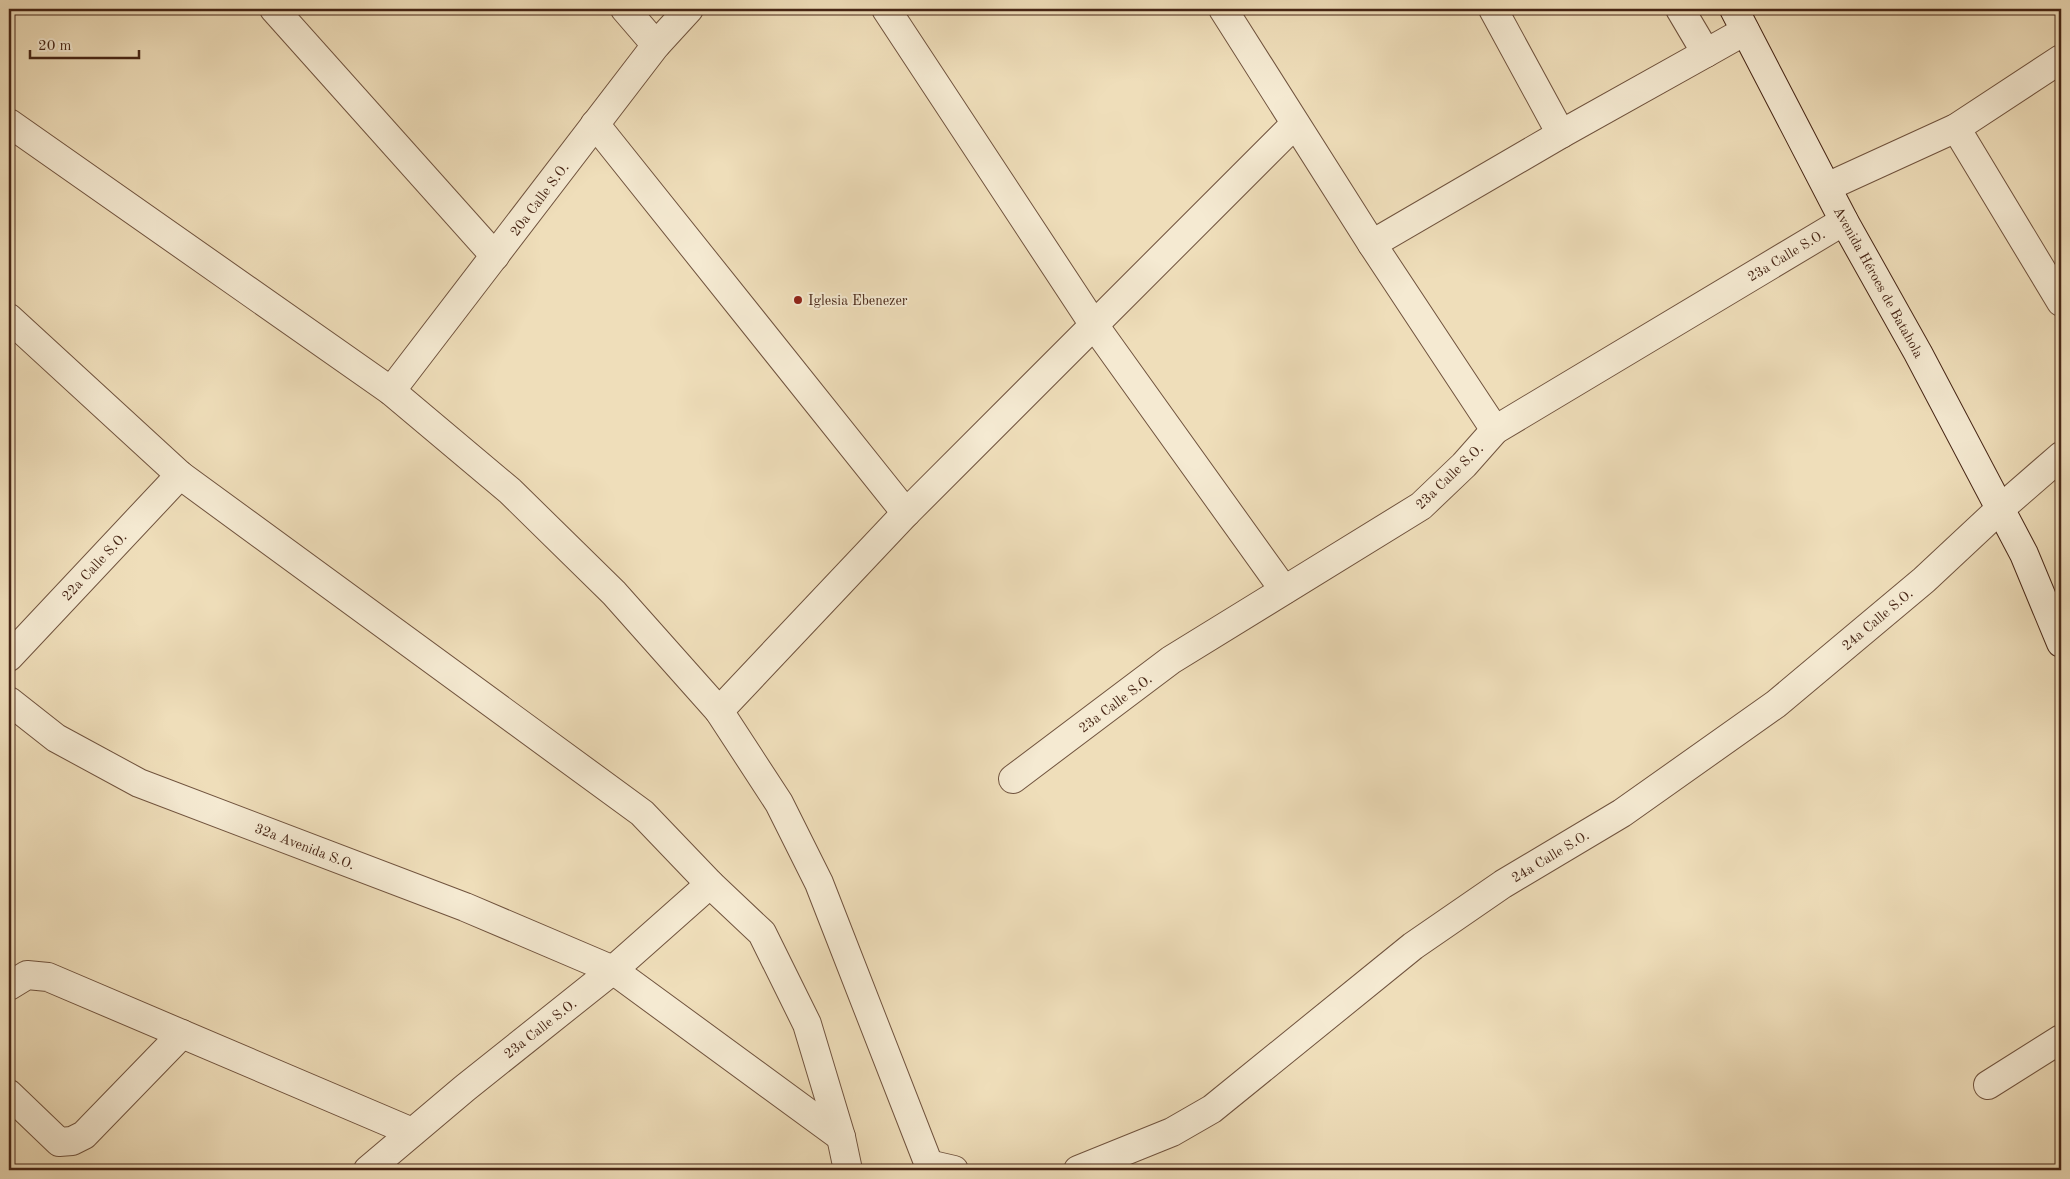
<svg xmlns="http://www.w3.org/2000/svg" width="2070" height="1179" viewBox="0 0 2070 1179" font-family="'Old Standard TT',serif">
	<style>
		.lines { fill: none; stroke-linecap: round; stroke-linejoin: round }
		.minor-casing { stroke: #70533e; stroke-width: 30 }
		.tertiary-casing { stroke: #70533e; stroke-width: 30 }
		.secondary-casing { stroke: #462515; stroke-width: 30 }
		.minor { stroke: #f5ead2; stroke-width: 28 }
		.tertiary { stroke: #f5ead2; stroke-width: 28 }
		.secondary { stroke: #f5ead2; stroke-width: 28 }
		.poi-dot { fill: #8f2418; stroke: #f5ead2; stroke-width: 2 }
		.labels { text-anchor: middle; stroke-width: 4; stroke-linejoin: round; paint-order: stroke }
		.street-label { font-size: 14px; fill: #462515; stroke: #f5ead2 }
		.poi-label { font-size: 14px; fill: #462515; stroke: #f5ead2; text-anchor: start }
	</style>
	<rect width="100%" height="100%" fill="#efdeba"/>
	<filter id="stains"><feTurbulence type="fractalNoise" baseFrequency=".004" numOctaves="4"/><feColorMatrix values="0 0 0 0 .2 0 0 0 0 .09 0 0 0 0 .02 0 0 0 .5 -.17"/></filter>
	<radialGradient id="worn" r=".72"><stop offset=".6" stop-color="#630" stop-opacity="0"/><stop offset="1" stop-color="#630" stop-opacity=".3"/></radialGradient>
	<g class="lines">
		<defs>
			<g id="minor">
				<polyline points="274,9 495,256"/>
				<polyline points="625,9 656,45"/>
				<polyline points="886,9 1094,325 1284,590"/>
				<polyline points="1223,9 1372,244 1495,430"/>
				<polyline points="1493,9 1561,134"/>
				<polyline points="1680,9 1706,53 1745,31"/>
				<polyline points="9,123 391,391 510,491 614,593 719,711 779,803 819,883 931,1170"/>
				<polyline points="595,124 906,513"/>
				<polyline points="1956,128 2061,302"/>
				<polyline points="1827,187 1956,128 2061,59"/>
				<polyline points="1372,244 1561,134 1706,53"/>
				<polyline points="9,318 180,475 642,813 710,884 762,933 807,1024 841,1137 848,1170"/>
				<polyline points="391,391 656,45 689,9"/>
				<polyline points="2000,509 2061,456"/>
				<polyline points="9,657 180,475"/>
				<polyline points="9,701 56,738 139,783 465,907 613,970 841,1137"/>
				<polyline points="719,711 906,513 1295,124"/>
				<polyline points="1013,779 1171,660 1421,506 1464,465 1495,430 1844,221"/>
				<polyline points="9,986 27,975 48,977 412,1132"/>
				<polyline points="1988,1085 2061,1039"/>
				<polyline points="9,1094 59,1142 72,1141 84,1135 182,1034"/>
				<polyline points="368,1170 465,1088 613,970 710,884"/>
			</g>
			<g id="tertiary">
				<polyline points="928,1164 954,1170"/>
				<polyline points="1078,1170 1172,1132 1212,1109 1413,946 1503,884 1622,813 1776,704 1924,580 2000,509"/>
			</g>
			<polyline id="secondary" points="1734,9 1844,221 1918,353 2024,554 2061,643"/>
		</defs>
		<use href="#minor" class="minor-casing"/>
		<use href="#tertiary" class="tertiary-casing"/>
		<use href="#secondary" class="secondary-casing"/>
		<use href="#minor" class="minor"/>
		<use href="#tertiary" class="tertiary"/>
		<use href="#secondary" class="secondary"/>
	</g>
	<circle class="poi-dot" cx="798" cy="300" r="5"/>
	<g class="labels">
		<g class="street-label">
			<text transform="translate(539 199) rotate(-53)" y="5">20a Calle S.O.</text>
			<text transform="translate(1786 255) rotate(-31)" y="5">23a Calle S.O.</text>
			<text transform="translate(1879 282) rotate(61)" y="5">Avenida Héroes de Batahola</text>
			<text transform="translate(1449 476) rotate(-44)" y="5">23a Calle S.O.</text>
			<text transform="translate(94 566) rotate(-47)" y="5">22a Calle S.O.</text>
			<text transform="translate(1877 619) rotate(-40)" y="5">24a Calle S.O.</text>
			<text transform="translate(1115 703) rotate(-37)" y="5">23a Calle S.O.</text>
			<text transform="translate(305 846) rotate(21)" y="5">32a Avenida S.O.</text>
			<text transform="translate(1550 856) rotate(-31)" y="5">24a Calle S.O.</text>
			<text transform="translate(540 1028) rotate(-38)" y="5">23a Calle S.O.</text>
		</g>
		<g class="poi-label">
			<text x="808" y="305">Iglesia Ebenezer</text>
		</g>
	</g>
	<rect width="2070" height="1179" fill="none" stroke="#efdeba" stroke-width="30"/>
	<rect x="10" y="10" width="2050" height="1159" fill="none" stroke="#462515" stroke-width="2.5"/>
	<rect x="15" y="15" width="2040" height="1149" fill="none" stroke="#462515"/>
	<path d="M30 50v8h109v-8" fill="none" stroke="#462515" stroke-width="2.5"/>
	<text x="38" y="50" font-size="15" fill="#462515" stroke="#f5ead2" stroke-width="4" paint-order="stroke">20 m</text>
	<rect width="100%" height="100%" filter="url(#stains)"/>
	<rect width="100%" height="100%" fill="url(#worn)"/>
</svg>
